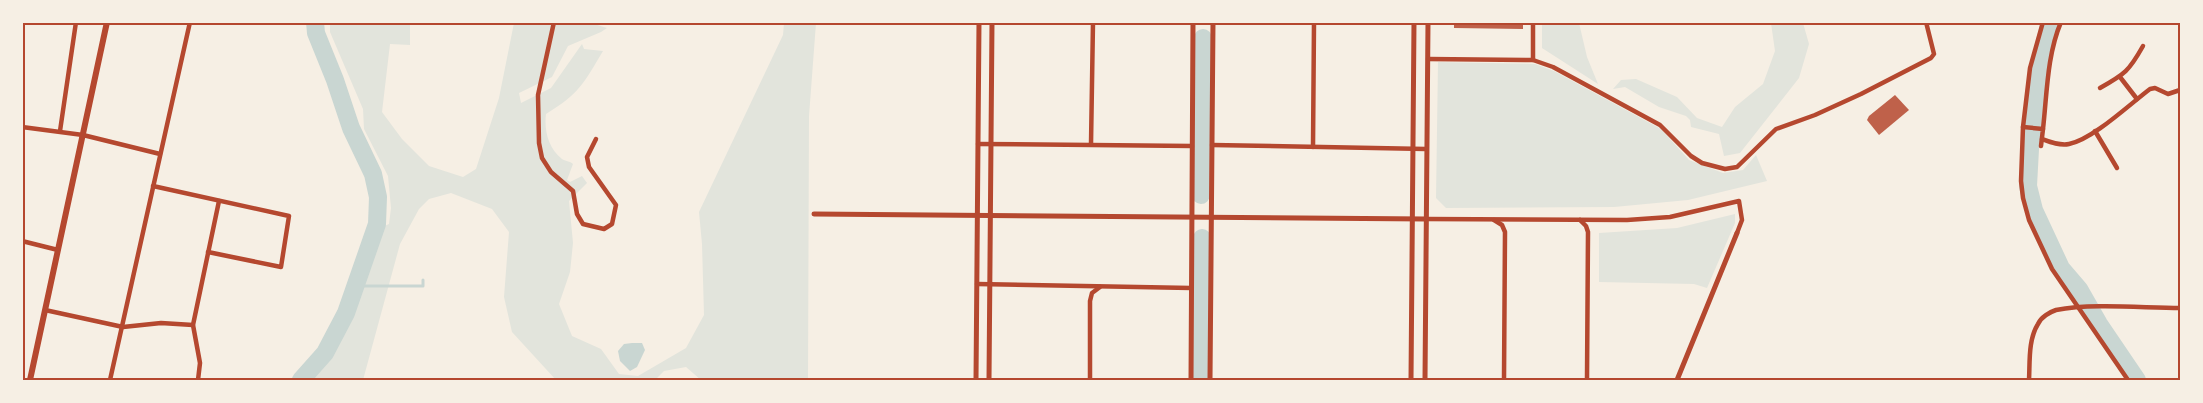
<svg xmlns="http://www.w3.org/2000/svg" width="2203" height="403" viewBox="0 0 2203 403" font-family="'Titillium Web',sans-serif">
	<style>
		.green { fill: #e2e4dc }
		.water { fill: #c9d6d2 }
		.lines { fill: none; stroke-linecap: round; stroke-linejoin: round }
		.stream { stroke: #c9d6d2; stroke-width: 3 }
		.river { stroke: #c9d6d2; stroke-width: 18 }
		.building { fill: #bf614a }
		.minor { stroke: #b5482f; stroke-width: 4.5 }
		.tertiary { stroke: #b5482f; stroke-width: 5 }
		.primary { stroke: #b5482f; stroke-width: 6 }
		.neatline { fill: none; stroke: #b5482f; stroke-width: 2 }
	</style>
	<rect width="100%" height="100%" fill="#f6efe4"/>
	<g class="green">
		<path d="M330,23H410V45L390,44L382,112L402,139L429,166L463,177L476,169L499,98L514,23H591L607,28L601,32L568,46L552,77L519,93L521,103L551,88L582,44L584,49L603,51C584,83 579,94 546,114C544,130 548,148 562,159C565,161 570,161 573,164L567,180L570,182L582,176L587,183L569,201L573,243L570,272L559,304L572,336L601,349L619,374L638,376L686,348L704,315L702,244L699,212L783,35L784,23H816L809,116L808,380H701L686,367L664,371L655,380H556L512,332L504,297L509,232L492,209L451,193L429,199L419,209L400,244L363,380H310L354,313L382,227L389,224L391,208L388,176L364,129L363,109L330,32Z"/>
		<polygon points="1542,23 1579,23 1587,57 1598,84 1542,48"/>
		<polygon points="1771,23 1803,23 1809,44 1799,78 1740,153 1724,156 1719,134 1691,127 1690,120 1686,116 1659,107 1625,87 1613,89 1621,80 1636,79 1677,97 1697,118 1722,127 1735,107 1763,84 1775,51"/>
		<polygon points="1438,62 1535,64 1554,71 1661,129 1689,160 1723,173 1743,170 1756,155 1767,181 1688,200 1614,207 1446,208 1436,198"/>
		<polygon points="1735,214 1735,223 1707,288 1694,284 1599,282 1599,233 1677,228"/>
	</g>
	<polygon class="water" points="632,343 642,343 645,350 637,367 630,371 620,361 618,351 624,344"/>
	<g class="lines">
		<polyline class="stream" points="355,286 423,286 423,280"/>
		<g class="river">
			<polyline points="2050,22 2041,57 2030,149 2028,186 2034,210 2061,268 2079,289 2099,324 2137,380"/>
			<polyline points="1201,195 1203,38"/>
			<polyline points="301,380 325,353 346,313 377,224 378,197 373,174 351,128 335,80 316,33 315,22"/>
			<polyline points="1199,380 1202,238"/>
		</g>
	</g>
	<g class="building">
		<polygon points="1454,22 1523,22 1523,29 1454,28"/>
		<polygon points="1895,95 1909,110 1879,135 1867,120 1869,116"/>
	</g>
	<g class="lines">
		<g class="minor">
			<polyline points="554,22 538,95 539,143 542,158 551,172 573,191 577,214 583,224 604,229 612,224 616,205 589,167 587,157 596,139"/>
			<polyline points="2043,22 2030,68 2023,127 2021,181 2023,198 2029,220 2052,269 2128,380"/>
			<polyline points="1428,59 1533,60 1553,67 1660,125 1691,156 1702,163 1725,169 1737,167 1776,129 1815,115 1861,94 1931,58 1934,54 1926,22"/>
			<polyline points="1533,60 1533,22"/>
			<polyline points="2120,77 2137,99"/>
			<path d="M2100,88C2125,74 2129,71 2143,46"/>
			<polyline points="22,127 83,135 160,154"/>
			<polyline points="2023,127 2043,129 2041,146"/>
			<path d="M2043,129C2047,94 2047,55 2061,22"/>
			<polyline points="60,131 76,22"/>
			<polyline points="2095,131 2117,168"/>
			<path d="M2042,139C2050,142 2060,146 2069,144C2092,140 2130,104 2150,89L2155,88L2168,94L2180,90"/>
			<polyline points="978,144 1192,146"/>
			<polyline points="1091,144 1093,22"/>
			<polyline points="1212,145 1426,149"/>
			<polyline points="1313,147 1314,22"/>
			<polyline points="153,186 289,216 281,267 208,252"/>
			<polyline points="1426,219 1627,220 1670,217 1739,201 1742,220 1737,233"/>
			<polyline points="1494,220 1502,225 1505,232 1504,380"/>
			<polyline points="1580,220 1586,226 1588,232 1587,380"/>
			<polyline points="22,241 58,250"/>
			<polyline points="977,284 1191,288"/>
			<polyline points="45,310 123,327 161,323 193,325"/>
			<polyline points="110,380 190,22"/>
			<polyline points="198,380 200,363 193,325 219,201"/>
			<polyline points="1090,380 1090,301 1092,293 1100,287"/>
			<path d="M2029,380C2030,362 2028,340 2038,324C2041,317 2050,312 2056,310C2093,303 2143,308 2180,308"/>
		</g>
		<g class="tertiary">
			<polyline points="814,214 1426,219"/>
			<polyline points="976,380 979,22"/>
			<polyline points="989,380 992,22"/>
			<polyline points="1191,380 1193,22"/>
			<polyline points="1210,380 1213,22"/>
			<polyline points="1411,380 1414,22"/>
			<polyline points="1425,380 1428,22"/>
			<polyline points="1677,380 1737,233"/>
		</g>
		<polyline class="primary" points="30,380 107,22"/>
	</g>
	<rect width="2203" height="403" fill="none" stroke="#f6efe4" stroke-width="48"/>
	<rect x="24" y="24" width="2155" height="355" class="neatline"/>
</svg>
